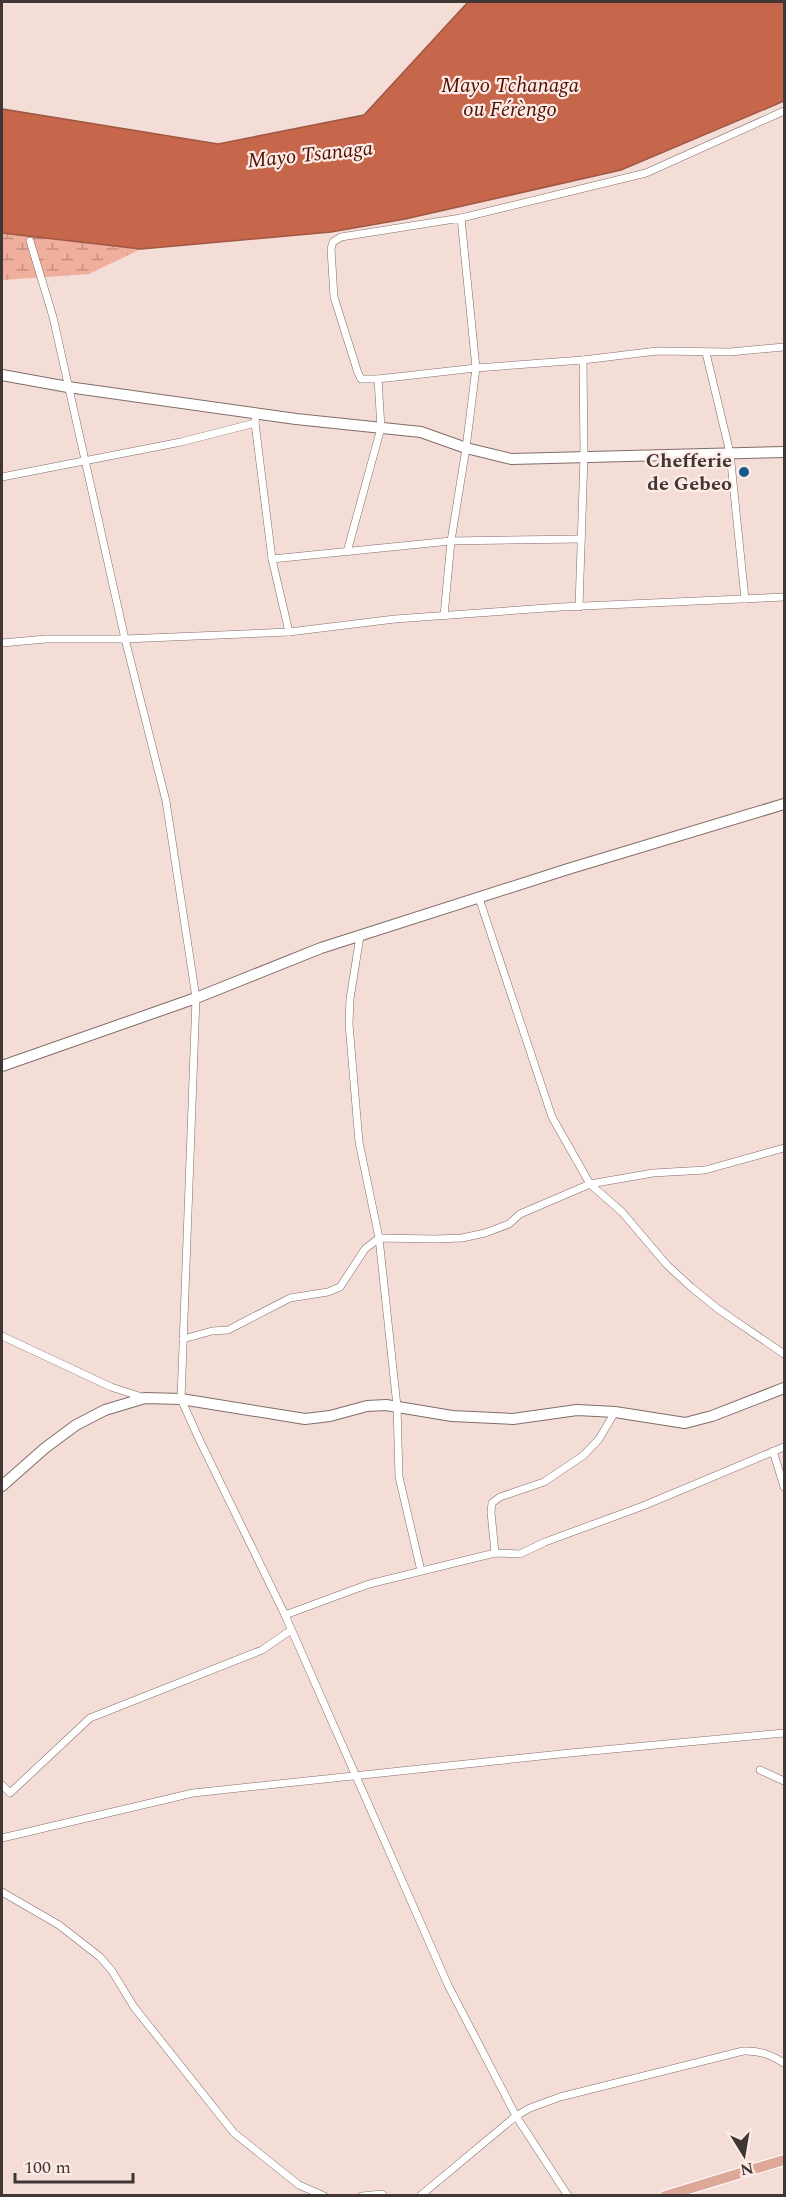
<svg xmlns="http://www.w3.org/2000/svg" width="786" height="2197" viewBox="0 0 786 2197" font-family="Spectral,serif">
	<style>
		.wetland { fill: url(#wetland-marsh) }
		.water { fill: #c6664b; stroke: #9e5844; stroke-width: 1.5 }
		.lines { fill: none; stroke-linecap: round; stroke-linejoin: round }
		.street-casing { stroke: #816d68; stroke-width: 8 }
		.secondary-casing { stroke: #816d68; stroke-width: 12 }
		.primary-casing { stroke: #fff; stroke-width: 12 }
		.street { stroke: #fff; stroke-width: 7 }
		.secondary { stroke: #fff; stroke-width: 10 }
		.primary { stroke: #dda898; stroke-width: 10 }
		.poi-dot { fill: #145a8e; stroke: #feebe6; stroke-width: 2 }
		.labels { text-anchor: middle; stroke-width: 4.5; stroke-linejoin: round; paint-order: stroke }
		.poi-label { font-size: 20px; font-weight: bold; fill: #403734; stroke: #feebe6; text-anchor: end }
		.water-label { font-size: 21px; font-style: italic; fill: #4e1000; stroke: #feebe6 }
	</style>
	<defs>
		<pattern id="wetland-marsh" width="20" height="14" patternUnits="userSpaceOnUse" patternTransform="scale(1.5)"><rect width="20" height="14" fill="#f0af9c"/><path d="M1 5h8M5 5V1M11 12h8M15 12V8" fill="none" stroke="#c48f80"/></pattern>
	</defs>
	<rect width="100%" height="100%" fill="#f4ddd6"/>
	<polygon class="wetland" points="2,233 141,249 89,274 2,280"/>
	<polygon class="water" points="468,2 784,2 784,101 621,170 405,219 331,232 141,249 2,233 2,109 218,144 364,115"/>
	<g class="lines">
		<defs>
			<g id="street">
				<polyline points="461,218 646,173 784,111"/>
				<polyline points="30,241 53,317 125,639 166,801 196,998 181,1399 199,1439 285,1615 448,1985 516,2116 568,2196"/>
				<polyline points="706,353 730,453 745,599"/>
				<polyline points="256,413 255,423 272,559 451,541 466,448 476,368 461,218 341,237 333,242 331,249 334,297 358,373 361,379 378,379 476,368 583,360"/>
				<polyline points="2,477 181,442 255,423"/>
				<polyline points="347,552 381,428 378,379"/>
				<polyline points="272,559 289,632"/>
				<polyline points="579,607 584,456 583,360 657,351 730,352 784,347"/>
				<polyline points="444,616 451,541 581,539"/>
				<polyline points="2,643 46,639 125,639 289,632 395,619 561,607 784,597"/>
				<polyline points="479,898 552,1117 590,1184 622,1212 667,1265 691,1287 718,1309 784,1354"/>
				<polyline points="360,936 350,999 349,1024 359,1142 379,1238 397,1406 399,1477 421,1571"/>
				<polyline points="2,1336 111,1387 145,1398"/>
				<polyline points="183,1339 212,1331 228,1330 290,1298 328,1292 340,1287 365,1249 379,1238 435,1239 462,1238 485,1233 509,1224 520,1214 590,1184 653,1173 705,1170 784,1148"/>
				<polyline points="773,1451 784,1487"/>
				<polyline points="495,1553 491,1512 492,1503 500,1497 544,1482 584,1455 599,1439 615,1412"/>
				<polyline points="285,1615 369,1584 495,1553 520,1554 545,1542 643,1506 784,1447"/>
				<polyline points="760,1770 784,1781"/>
				<polyline points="2,1785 10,1793 90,1718 262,1650 291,1630"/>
				<polyline points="2,1838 193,1793 570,1753 784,1733"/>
				<polyline points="2,1892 59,1925 100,1957 112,1971 134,2007 234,2133 299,2185 324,2196"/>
				<polyline points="362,2196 382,2194 384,2196"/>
				<path d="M420,2196L516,2116L530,2108L560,2097L743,2051C759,2050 771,2055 784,2063"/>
			</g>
			<g id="secondary">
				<polyline points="2,375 68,387 296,419 421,432 466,448 511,459 784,452"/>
				<polyline points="2,1066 196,998 321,948 568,869 784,804"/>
				<polyline points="2,1486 45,1448 76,1425 105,1410 145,1398 181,1399 305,1419 330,1416 367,1406 386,1405 452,1416 513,1419 577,1410 615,1412 685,1423 712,1416 784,1388"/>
			</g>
			<polyline id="primary" points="665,2196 784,2160"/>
		</defs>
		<use href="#street" class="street-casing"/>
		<use href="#secondary" class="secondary-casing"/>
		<use href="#primary" class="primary-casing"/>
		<use href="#street" class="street"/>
		<use href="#secondary" class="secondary"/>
		<use href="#primary" class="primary"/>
	</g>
	<circle class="poi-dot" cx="744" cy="472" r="6"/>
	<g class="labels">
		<g class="poi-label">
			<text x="732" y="467">Chefferie<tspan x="732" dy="23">de Gebeo</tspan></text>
		</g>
		<g class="water-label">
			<text x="510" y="92">Mayo Tchanaga<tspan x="510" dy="24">ou Férèngo</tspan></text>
			<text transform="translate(310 154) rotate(-6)" y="7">Mayo Tsanaga</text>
		</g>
	</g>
	<rect width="786" height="2197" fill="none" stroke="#403734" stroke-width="6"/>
	<g transform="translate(744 2155) rotate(169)" stroke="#feebe6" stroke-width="4.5" paint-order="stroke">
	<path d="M0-4.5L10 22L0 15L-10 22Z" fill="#403734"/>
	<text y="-9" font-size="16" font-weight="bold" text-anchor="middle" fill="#403734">N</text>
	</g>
	<path d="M15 2173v9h118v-9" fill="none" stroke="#403734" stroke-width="3"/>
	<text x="24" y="2173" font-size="18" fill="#403734" stroke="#feebe6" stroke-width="4.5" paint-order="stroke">100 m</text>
</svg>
